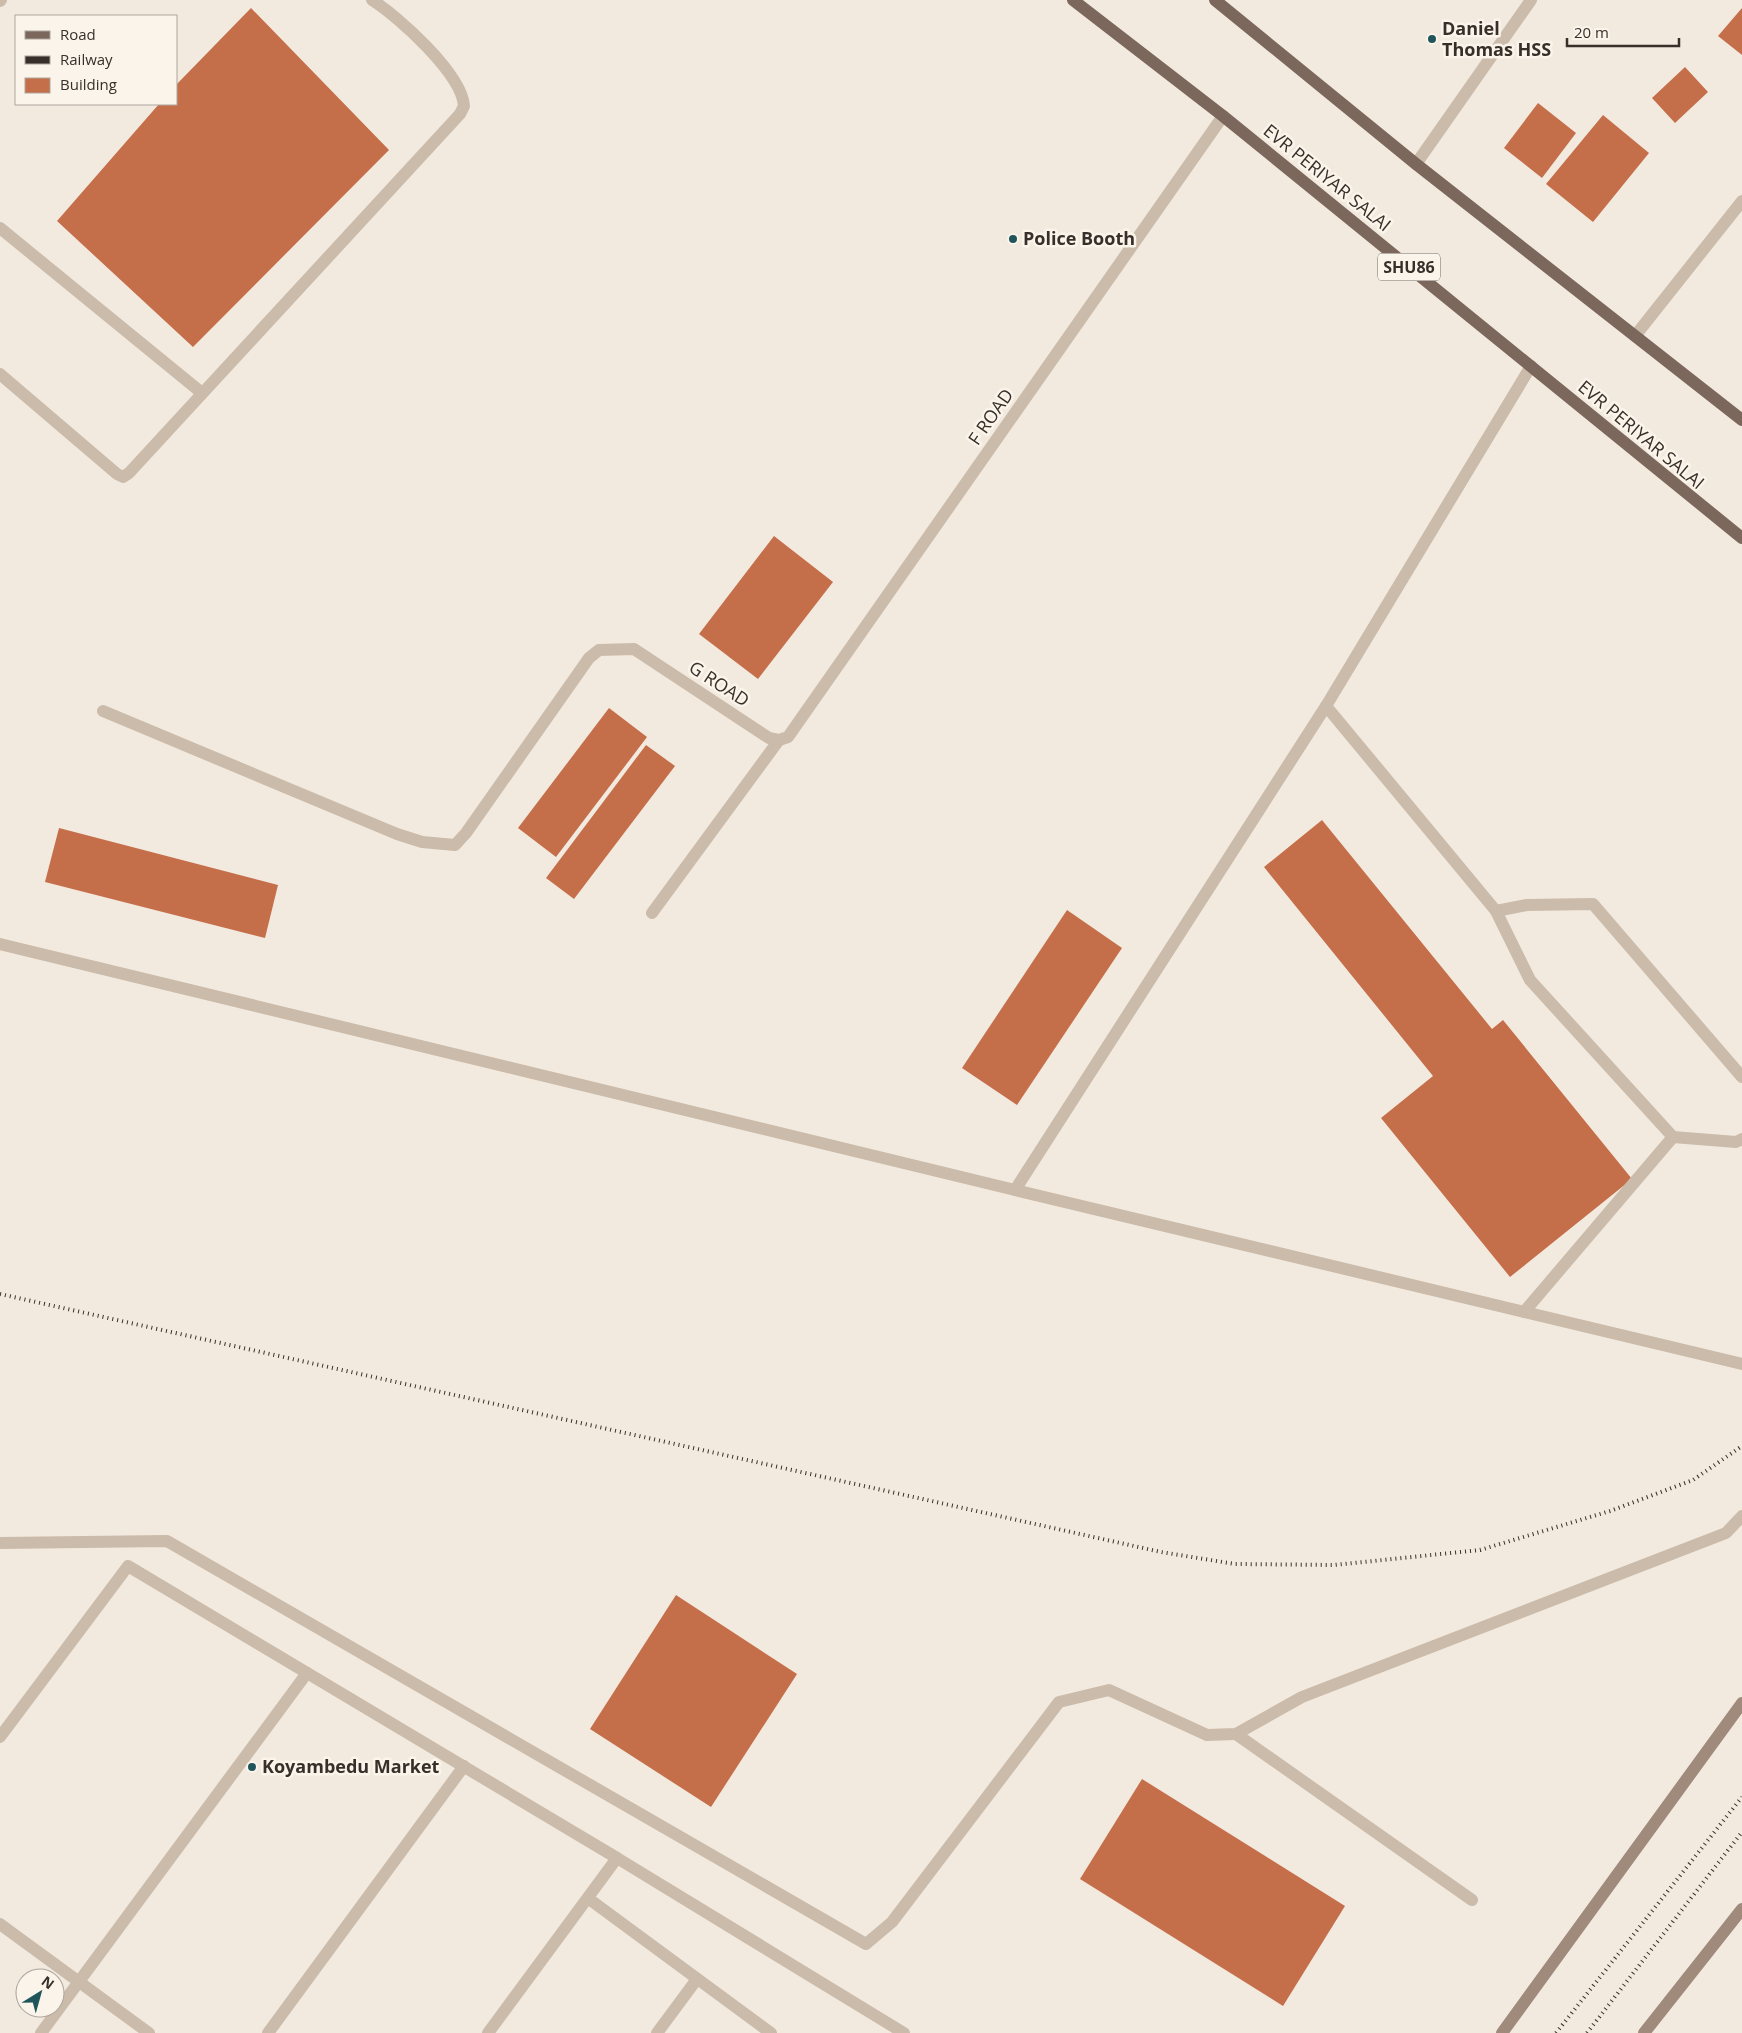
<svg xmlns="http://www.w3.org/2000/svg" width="1742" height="2033" viewBox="0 0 1742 2033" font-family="'Open Sans',sans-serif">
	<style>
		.building { fill: #c56e4a }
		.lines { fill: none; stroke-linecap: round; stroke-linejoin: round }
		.lane { stroke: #cbbbaa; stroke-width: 12 }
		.street { stroke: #cbbbaa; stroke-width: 12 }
		.secondary { stroke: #9f8a7c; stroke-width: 12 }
		.primary { stroke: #7b675b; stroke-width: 12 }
		.rail { stroke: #392f2a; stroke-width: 4; stroke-dasharray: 1 4; stroke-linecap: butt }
		.poi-dot { fill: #1f545a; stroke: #faf4eb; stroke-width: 2 }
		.labels { text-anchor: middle; stroke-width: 5; stroke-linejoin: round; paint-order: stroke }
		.shield { fill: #faf4eb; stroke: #736a64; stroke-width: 1 }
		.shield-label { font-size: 16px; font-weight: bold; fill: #392f2a }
		.poi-label { font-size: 18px; font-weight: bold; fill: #392f2a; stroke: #faf4eb; text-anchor: start }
		.street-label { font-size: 18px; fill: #392f2a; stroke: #faf4eb }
	</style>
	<rect width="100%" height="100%" fill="#f3eadf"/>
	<g class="building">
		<polygon points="251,8 389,150 193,347 57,221 159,104 176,104 176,85"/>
		<polygon points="1742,8 1742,55 1718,36"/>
		<polygon points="1685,67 1708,92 1675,123 1652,98"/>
		<polygon points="1538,103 1576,133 1542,178 1504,148"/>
		<polygon points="1603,115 1649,153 1593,222 1546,184"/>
		<polygon points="774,536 833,582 758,679 699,634"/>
		<polygon points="609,708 647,737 556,857 518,828"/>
		<polygon points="646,745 675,766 574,899 546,878"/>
		<polygon points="1322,820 1492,1029 1503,1020 1632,1179 1510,1277 1381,1118 1433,1076 1264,867"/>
		<polygon points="59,828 278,885 265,938 45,882"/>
		<polygon points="1067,910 1122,948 1017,1105 962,1068"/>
		<polygon points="676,1595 797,1674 711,1807 590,1729"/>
		<polygon points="1142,1779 1345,1906 1283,2006 1080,1879"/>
	</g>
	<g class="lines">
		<g class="lane">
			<polyline points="1635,336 1742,201"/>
			<polyline points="1531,366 1326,706 1015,1190 1742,1364"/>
			<polyline points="1326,706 1496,911 1527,905 1593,904 1742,1077"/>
			<polyline points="103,711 397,834 422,842 455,845 466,833 589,658 599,650 634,649 769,738 779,740 788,737 1223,116"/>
			<polyline points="1496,911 1530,980 1673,1137 1736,1142 1742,1139"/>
			<polyline points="652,913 779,740"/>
			<polyline points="0,944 1015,1190"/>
			<polyline points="1524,1312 1673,1137"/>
			<polyline points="0,1543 167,1541 866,1944 892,1922 1059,1702 1109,1690 1207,1735 1236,1734 1302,1697 1726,1533 1742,1516"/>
			<polyline points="1236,1734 1472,1900"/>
			<polyline points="0,1737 128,1566 617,1858 488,2033"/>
			<polyline points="617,1858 904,2033"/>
			<polyline points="589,1899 771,2033"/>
			<polyline points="0,1924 149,2033"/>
			<polyline points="41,2033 307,1673"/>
			<polyline points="268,2033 464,1766"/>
			<polyline points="657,2033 697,1979"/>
		</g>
		<g class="street">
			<polyline points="0,1 1,0"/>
			<polyline points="1416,164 1531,0"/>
			<polyline points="0,228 202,393"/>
			<path d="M0,374L117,474L123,477L129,473L460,114L464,106C462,74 399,17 372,0"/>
		</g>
		<g class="secondary">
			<polyline points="1502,2033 1742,1703"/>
			<polyline points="1644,2033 1742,1909"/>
		</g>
		<g class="primary">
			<polyline points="1073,0 1223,116 1742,538"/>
			<polyline points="1215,0 1416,164 1742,420"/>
		</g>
		<g class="rail">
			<polyline points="0,1294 1161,1552 1235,1564 1334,1565 1480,1550 1610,1511 1693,1480 1742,1446"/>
			<polyline points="1556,2033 1742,1797"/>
			<polyline points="1587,2033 1742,1832"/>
		</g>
	</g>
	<g class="poi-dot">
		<circle cx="1432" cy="39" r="5"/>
		<circle cx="1013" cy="239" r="5"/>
		<circle cx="252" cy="1767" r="5"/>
	</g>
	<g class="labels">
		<rect class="shield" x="1378" y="253.5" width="62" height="27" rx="4"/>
		<g class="shield-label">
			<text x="1409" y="273">SHU86</text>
		</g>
		<g class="poi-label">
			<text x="1442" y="35">Daniel<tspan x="1442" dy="21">Thomas HSS</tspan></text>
			<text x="1023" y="245">Police Booth</text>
			<text x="262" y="1773">Koyambedu Market</text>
		</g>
		<g class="street-label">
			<text transform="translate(1327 178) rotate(39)" y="6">EVR PERIYAR SALAI</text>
			<text transform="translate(991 417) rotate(-55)" y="6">F ROAD</text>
			<text transform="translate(1641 435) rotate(40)" y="6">EVR PERIYAR SALAI</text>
			<text transform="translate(719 684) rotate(33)" y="6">G ROAD</text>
		</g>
	</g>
	<rect x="15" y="15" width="162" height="90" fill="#faf4eb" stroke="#ada59e"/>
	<rect x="25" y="31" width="25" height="8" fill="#7b675b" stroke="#ada59e"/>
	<text x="60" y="40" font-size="15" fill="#392f2a">Road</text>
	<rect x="25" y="56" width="25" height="8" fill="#392f2a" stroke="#ada59e"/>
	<text x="60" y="65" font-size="15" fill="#392f2a">Railway</text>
	<rect x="25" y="78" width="25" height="15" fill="#c56e4a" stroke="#ada59e"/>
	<text x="60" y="90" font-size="15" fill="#392f2a">Building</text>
	<g transform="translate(40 1993) rotate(37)"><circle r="24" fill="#faf4eb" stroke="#ada59e"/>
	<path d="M0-4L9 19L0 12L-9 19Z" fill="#1f545a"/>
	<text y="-8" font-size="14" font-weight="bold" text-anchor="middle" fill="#392f2a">N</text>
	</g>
	<path d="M1567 38v8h112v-8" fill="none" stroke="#392f2a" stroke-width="2.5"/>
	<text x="1574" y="38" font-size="15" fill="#392f2a" stroke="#faf4eb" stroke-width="4" paint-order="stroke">20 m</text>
</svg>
